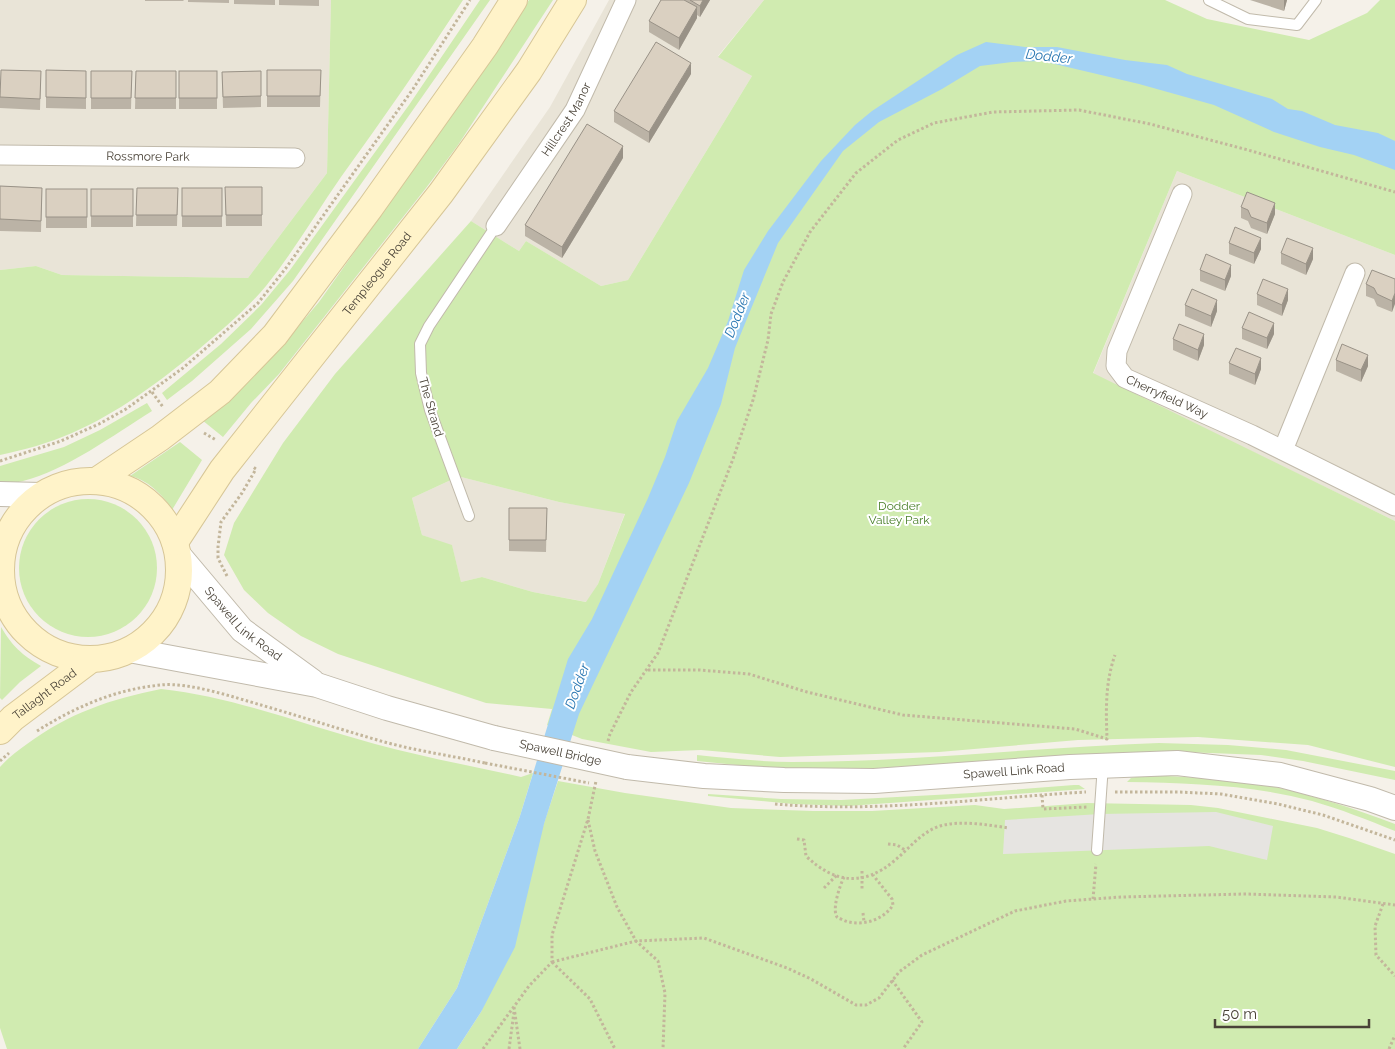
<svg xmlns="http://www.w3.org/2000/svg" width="1395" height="1049" viewBox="0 0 1395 1049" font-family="Raleway,sans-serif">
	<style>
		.residential { fill: #e9e4d7 }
		.green { fill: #d0ebb0; fill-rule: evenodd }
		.parking { fill: #e6e4e1 }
		.water { fill: #a3d2f4 }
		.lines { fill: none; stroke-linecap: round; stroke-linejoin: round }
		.service-casing { stroke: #c1baab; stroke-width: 12 }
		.minor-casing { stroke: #c1baab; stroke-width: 21 }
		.tertiary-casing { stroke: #c1baab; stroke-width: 26 }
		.secondary-casing { stroke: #d7c697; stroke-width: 28 }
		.path { stroke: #c3b69b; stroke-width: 3; stroke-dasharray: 2.5 2.5; stroke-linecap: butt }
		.service { stroke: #fff; stroke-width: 10 }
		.minor { stroke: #fff; stroke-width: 19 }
		.tertiary { stroke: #fff; stroke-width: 24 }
		.secondary { stroke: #fff3c9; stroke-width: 26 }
		.tertiary-bridge-casing { stroke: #c1baab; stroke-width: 26; stroke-linecap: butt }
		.path-bridge { stroke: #c3b69b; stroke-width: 3; stroke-dasharray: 2.5 2.5; stroke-linecap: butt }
		.tertiary-bridge { stroke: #fff; stroke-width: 24 }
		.wall { fill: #bbb3a6 }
		.shaded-wall { fill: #999287 }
		.building { fill: #dad0c1; stroke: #999287 }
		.labels { text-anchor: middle; stroke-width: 4; stroke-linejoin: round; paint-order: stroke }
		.street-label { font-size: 12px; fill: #494237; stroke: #fff }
		.park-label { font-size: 12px; fill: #477e27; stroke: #fff }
		.water-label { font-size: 14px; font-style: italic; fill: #2a77b2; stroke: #fff }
	</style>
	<rect width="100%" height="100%" fill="#f5f1e9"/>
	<g class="residential">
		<polygon points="0,0 331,0 327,173 248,278 62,275 36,266 0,270"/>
		<polygon points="609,0 764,0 718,56 752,76 628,280 601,286 526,241 519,251 471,221 550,107"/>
		<polygon points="1177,171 1395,255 1395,521 1093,374"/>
		<polygon points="461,477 559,502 625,513 598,584 587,602 533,592 482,577 461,582 452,546 422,535 412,498 453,479"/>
	</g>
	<g class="green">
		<path d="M331,0H463C424,60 383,119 341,177C316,213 294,251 266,286C247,309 221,331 198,350C159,382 118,413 72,433C49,443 24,450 0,455V270L36,266L62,275L248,278L327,173Z"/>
		<polygon points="480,0 490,0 293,281 251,329 192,381 167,400 162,393 221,344 261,305 290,270 409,105"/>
		<polygon points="529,0 553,0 458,145 426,188 279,374 251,403 223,437 202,420 280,348 319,302 478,78"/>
		<path d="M764,0H1165L1207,19L1309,40L1367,13L1380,0H1395V255L1177,171L1093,373L1395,521V767L1308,745L1198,737L1078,740L939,752L780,757L701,750L651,752L582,739L547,725L552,709L486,703L338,654L301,636L268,613L244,590L224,555L234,523L283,443L335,374L471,221L519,251L526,241L601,286L628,280L752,76L718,57ZM461,477L559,502L625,514L598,584L586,602L533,592L482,577L461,582L452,545L422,535L412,498L453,479Z"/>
		<path d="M147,403L152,411C115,434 65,471 23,481C16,483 8,483 0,484V466L64,447L100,430Z"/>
		<path d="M180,442L202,460L172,510C164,495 146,479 130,476Z"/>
		<circle cx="88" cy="568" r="69"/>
		<path d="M1,627C13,647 21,654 41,666L20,682L2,700L0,698Z"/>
		<path d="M161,689C235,697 304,725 375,744C423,757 472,766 521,777L533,773L520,816L457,988L418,1049H7L0,1028V767C8,758 17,751 27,744C69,713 111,699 161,689Z"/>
		<path d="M1159,743L1228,745L1286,750L1395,771V780L1303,761L1261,755L1159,751L877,768L821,769H777L697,761V755C728,758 760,762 792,762C914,762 1036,747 1159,743Z"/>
		<path d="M1145,775C1188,777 1232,779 1275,787C1315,796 1356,809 1395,824V831C1368,820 1340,809 1312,801C1252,785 1190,783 1127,782L1131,778Z"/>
		<polygon points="558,781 625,793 731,808 813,811 872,811 975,805 1004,809 1087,803 1191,805 1218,808 1317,828 1349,838 1395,854 1395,1049 457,1049 481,1012"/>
		<polygon points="1074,785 1079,785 1085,789 848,806 793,804 708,796 708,794 781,799 841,800 972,793"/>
	</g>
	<polygon class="parking" points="1216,812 1273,826 1267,860 1209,846 1003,854 1005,820 1100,814"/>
	<polygon class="water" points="986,42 1025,47 1057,47 1125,60 1167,65 1187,74 1272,99 1288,109 1302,111 1335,125 1378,133 1395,141 1395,170 1354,155 1320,147 1274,132 1214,105 1139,84 1042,61 1012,62 980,66 942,89 879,122 843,151 778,243 735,348 721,404 689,483 579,714 544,824 515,947 481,1012 457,1049 418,1049 457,988 520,816 568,659 592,619 648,498 665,457 677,421 708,368 728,321 744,270 768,231 821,161 855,125 872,111 957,55"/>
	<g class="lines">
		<defs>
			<g id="service">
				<polyline points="1209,0 1248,19 1297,25 1316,0"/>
				<polyline points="469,516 430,410 421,373 420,344 429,326 496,226"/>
				<polyline points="1097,850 1103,765"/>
			</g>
			<g id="minor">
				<path id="s1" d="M0,155L295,158"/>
				<path id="s2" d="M1182,194L1117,351L1116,366L1125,378L1252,435L1395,506"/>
				<path id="s3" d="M496,226L575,110L626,0"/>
				<polyline points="1283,450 1355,273"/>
			</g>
			<g id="tertiary">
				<polyline points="0,494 41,495"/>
				<path id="s4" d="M178,554L242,630L312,681"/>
				<polyline points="0,555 2,556"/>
				<polyline points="129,650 317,685 387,708 494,738"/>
				<path id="s5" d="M627,767L704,776L784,780L874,781L1070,767L1177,763L1280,775L1370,799L1395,808"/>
			</g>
			<g id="secondary">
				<polyline points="96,481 160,438 220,392 275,335 370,208 485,46 514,0"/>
				<circle cx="90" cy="570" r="89"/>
				<path id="s6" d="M175,542L222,470L441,193L529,71L573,0"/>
				<path id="s7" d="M0,731L13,718L90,660"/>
			</g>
		</defs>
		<use href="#service" class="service-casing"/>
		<use href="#minor" class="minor-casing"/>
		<use href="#tertiary" class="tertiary-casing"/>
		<use href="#secondary" class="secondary-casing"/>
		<g class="path">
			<polyline points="152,392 163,407"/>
			<polyline points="204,433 216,440"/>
			<polyline points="0,461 61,441 99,424 126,409 183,368 258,303 286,268 413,89 470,0"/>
			<polyline points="227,576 218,558 218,547 221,522 242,493 256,469 253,467"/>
			<path d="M648,670H699L749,674L807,692L903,715L1075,729L1107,739C1106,710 1105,683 1115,655"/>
			<path d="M37,731C75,707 116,689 161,685C189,682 233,697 261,705C299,716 336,728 374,739C410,750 448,755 485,763"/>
			<polyline points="608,741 610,734 631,692 658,653 733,459 753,400 768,340 771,314 783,282 810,232 856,173 898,140 934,123 993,112 1079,110 1150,124 1248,150 1395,192"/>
			<polyline points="0,761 9,753"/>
			<polyline points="1115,792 1178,792 1221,794 1278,804 1323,815 1395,840"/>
			<polyline points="1042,795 1043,809 1087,807"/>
			<path d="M775,804C879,813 983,798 1086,792"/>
			<polyline points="588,820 595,851 617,907 636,941 658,961 665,993 663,1049"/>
			<path d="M797,839L804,840L806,856C834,883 863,887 894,861C909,849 921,832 940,826C961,820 988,825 1009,828"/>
			<polyline points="888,844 897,845 905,850"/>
			<polyline points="862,871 862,890"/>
			<path d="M844,877C840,885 833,906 836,915C837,918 838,918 841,919C858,928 883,921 893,905L892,899L873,875"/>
			<polyline points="824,888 837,875"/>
			<polyline points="1093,899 1096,864"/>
			<polyline points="1383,904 1375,926 1376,955 1395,976"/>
			<polyline points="863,913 864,922"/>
			<polyline points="552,962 636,941 704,938 787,968 811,979 856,1005 866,1005 879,998 899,972 922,955 1015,911 1066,901 1121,897 1245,894 1336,897 1395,905"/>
			<polyline points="552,962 590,999 615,1049"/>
			<polyline points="892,980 922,1022 903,1049"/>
			<polyline points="514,1007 520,1049"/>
			<polyline points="483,1049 529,986 552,962 552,935 588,819 596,781"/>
			<polyline points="509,1049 514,1012"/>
			<polyline points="1389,1049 1395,1035"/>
		</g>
		<use href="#service" class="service"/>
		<use href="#minor" class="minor"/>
		<use href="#tertiary" class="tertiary"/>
		<use href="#secondary" class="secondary"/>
		<defs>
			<g id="tertiary-bridge">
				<path id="s8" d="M494,738L627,767"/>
			</g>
		</defs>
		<use href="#tertiary-bridge" class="tertiary-bridge-casing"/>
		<polyline class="path-bridge" points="485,763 589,783"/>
		<use href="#tertiary-bridge" class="tertiary-bridge"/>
	</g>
	<g class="wall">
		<polygon points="145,0 184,0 183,1 145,1"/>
		<polygon points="188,0 229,0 229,3 188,2"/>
		<polygon points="234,0 275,0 275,5 234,4"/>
		<polygon points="279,0 319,0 319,6 279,5"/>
		<polygon points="661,0 710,0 700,17 697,15 697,18 679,50 649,32 649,21"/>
		<polygon points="1250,0 1287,0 1284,11"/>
		<polygon points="46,70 86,71 86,109 46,108"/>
		<polygon points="267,70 321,70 320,107 267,107"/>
		<polygon points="41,71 40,110 0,108 0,91"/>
		<polygon points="91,71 132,71 131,109 91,109"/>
		<polygon points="136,71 176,71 176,109 135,109"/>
		<rect x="179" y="71" width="38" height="38"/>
		<polygon points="261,71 261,107 223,108 222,72"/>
		<polygon points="691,74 649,143 614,122 614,111"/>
		<polygon points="623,158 562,258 525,236 525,225"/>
		<polygon points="0,186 42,188 41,232 0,231"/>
		<polygon points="225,187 262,187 262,226 226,226"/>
		<polygon points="137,188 178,188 177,226 136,226"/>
		<rect x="182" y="188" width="40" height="39"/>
		<rect x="46" y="189" width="41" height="39"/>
		<rect x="91" y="189" width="42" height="38"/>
		<polygon points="1241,207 1275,214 1267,234 1251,228 1248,221 1241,218"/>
		<polygon points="1229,243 1261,249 1254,264 1229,254"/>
		<polygon points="1281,253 1313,259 1306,275 1281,264"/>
		<polygon points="1200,270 1231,276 1225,291 1200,281"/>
		<polygon points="1395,279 1392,312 1377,306 1374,299 1366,296 1366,284"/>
		<polygon points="1257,294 1288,300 1282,316 1257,305"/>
		<polygon points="1185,305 1217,311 1211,327 1185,316"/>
		<polygon points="1242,328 1274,334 1267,349 1242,339"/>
		<polygon points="1173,339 1204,345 1198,361 1173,350"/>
		<polygon points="1336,360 1368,366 1361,382 1336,371"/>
		<polygon points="1229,363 1261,369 1255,385 1229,374"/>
		<polygon points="509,508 547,508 546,552 509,551"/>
	</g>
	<g class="shaded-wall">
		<polygon points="703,0 710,0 700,17 700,6"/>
		<polygon points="1284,0 1287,0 1284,11"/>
		<polygon points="697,7 697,18 679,50 679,38"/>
		<polygon points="691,63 691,74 649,143 649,132"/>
		<polygon points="623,146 623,158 562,258 562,247"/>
		<polygon points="1275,203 1275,214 1267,234 1267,223"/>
		<polygon points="1261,238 1261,249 1254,264 1254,253"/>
		<polygon points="1313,248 1313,259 1306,275 1306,264"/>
		<polygon points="1231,265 1231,276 1225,291 1225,280"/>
		<polygon points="1288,289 1288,300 1282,316 1282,305"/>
		<polygon points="1395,293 1395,304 1392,312 1392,301"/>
		<polygon points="1217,300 1217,311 1211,327 1211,316"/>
		<polygon points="1274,323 1274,334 1267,349 1267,338"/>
		<polygon points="1204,334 1204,345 1198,361 1198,350"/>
		<polygon points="1368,355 1368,366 1361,382 1361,370"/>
		<polygon points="1261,358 1261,369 1255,385 1255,374"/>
	</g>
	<g class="building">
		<polygon points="661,0 684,0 697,7 679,38 649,21"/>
		<polygon points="690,0 703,0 700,6"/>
		<polygon points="656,42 691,63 649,132 614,111"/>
		<polygon points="1,70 41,71 40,99 0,97"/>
		<polygon points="46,70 86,71 86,98 46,97"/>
		<polygon points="267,70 321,70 320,96 267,96"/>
		<polygon points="91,71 132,71 131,98 91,98"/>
		<polygon points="136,71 176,71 176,98 135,98"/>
		<rect x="179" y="71" width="38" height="27"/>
		<polygon points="261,71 261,96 223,97 222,72"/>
		<polygon points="587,124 623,146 562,247 525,225"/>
		<polygon points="0,186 42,188 41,221 0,219"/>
		<polygon points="225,187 262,187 262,215 226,215"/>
		<polygon points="137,188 178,188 177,215 136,215"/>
		<rect x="182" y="188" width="40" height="28"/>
		<rect x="46" y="189" width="41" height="28"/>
		<rect x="91" y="189" width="42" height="27"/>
		<polygon points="1247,192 1275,203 1267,223 1251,217 1248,210 1241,207"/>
		<polygon points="1235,227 1261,238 1254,253 1229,243"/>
		<polygon points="1287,238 1313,248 1306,264 1281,253"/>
		<polygon points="1206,254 1231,265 1225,280 1200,270"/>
		<polygon points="1372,270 1395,279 1395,293 1392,301 1377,294 1374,288 1366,284"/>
		<polygon points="1263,279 1288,289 1282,305 1257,294"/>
		<polygon points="1192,289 1217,300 1211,316 1185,305"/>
		<polygon points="1249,312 1274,323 1267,338 1242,328"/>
		<polygon points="1179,324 1204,334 1198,350 1173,339"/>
		<polygon points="1342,344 1368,355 1361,370 1336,360"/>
		<polygon points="1236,348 1261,358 1255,374 1229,363"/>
		<polygon points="509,508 547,508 546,540 509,540"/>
	</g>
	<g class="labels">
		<g class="street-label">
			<text dy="4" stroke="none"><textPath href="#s3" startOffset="128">Hillcrest Manor</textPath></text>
			<text dy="4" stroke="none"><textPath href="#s1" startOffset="148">Rossmore Park</textPath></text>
			<text dy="4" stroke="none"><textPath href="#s6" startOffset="336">Templeogue Road</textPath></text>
			<text dy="4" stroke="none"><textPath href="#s2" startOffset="246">Cherryfield Way</textPath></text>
			<text transform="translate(431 407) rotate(74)" y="4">The Strand</text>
			<text dy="4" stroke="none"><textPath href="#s4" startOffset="96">Spawell Link Road</textPath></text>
			<text dy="4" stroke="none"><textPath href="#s7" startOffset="58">Tallaght Road</textPath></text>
			<text dy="4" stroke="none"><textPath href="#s8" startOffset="68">Spawell Bridge</textPath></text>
			<text dy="4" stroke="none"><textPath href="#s5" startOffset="388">Spawell Link Road</textPath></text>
		</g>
		<g class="park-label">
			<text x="899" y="510">Dodder<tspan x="899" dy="14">Valley Park</tspan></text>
		</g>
		<g class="water-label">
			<text transform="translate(1049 56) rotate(6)" y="5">Dodder</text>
			<text transform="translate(737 315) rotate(-68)" y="5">Dodder</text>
			<text transform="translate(577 686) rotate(-70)" y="5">Dodder</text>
		</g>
	</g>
	<path d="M1215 1019v8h154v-8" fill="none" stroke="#494237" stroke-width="2.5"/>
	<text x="1222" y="1019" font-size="15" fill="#494237" stroke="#ffffff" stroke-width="4" paint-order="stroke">50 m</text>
</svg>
